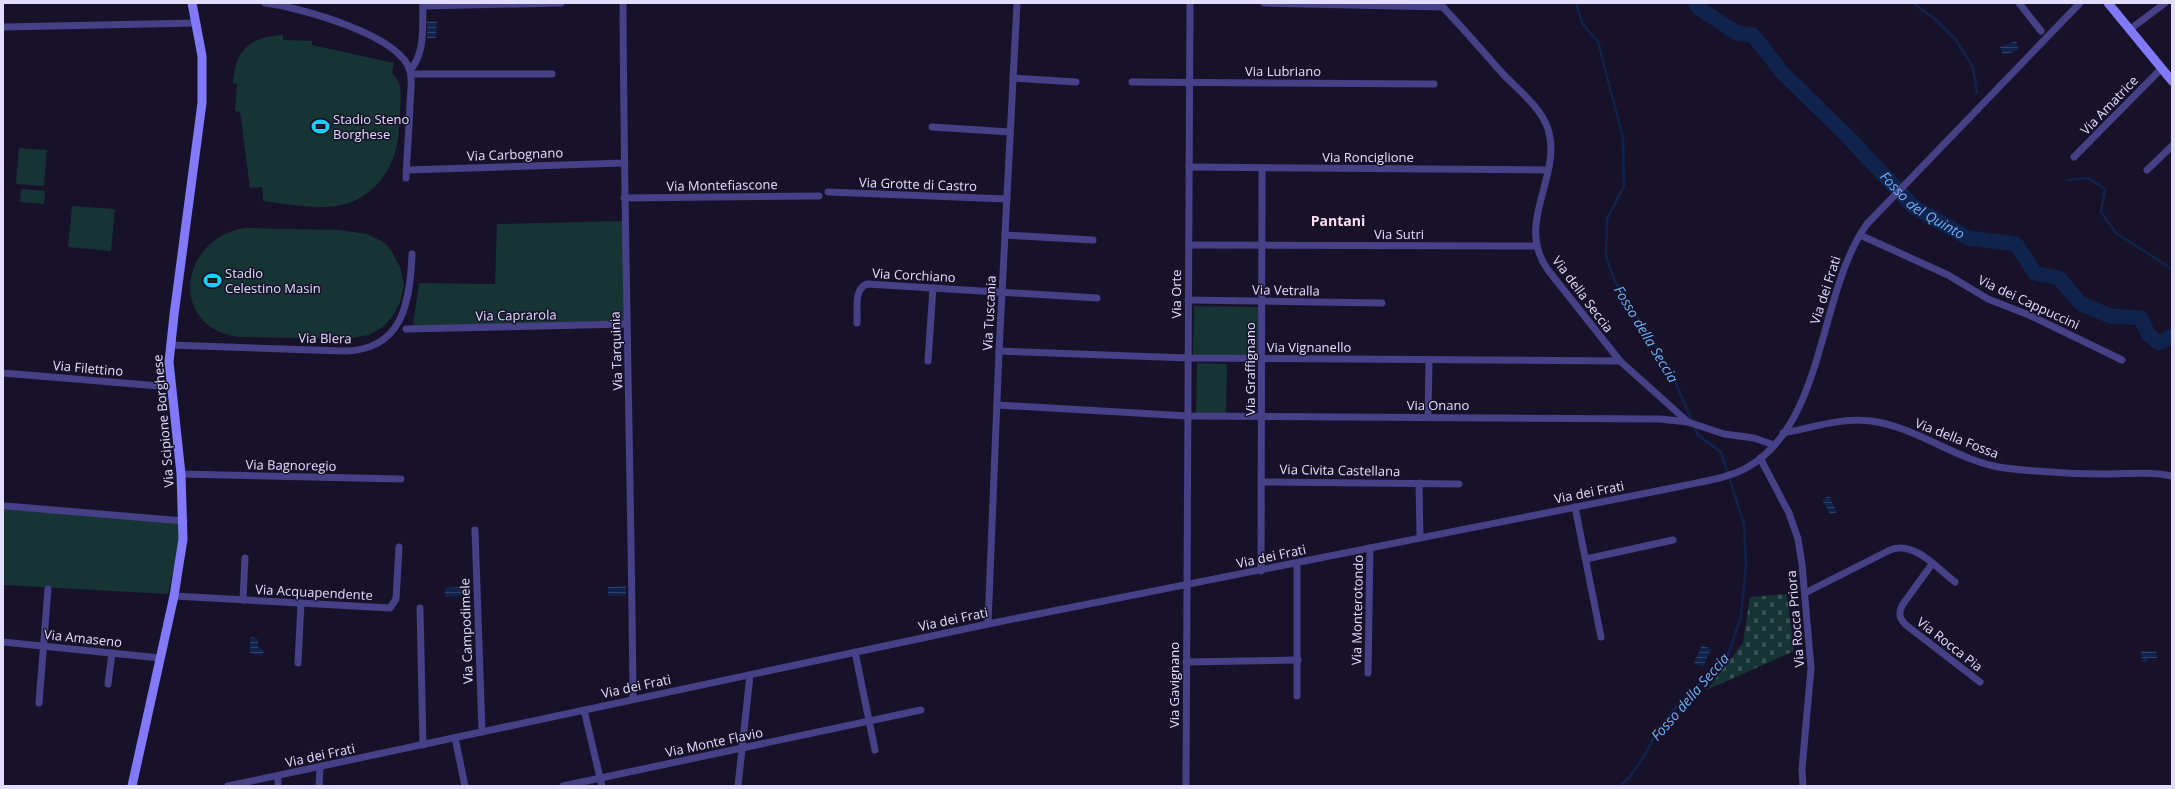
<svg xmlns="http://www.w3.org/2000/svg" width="2175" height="789" viewBox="0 0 2175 789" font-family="'Open Sans',sans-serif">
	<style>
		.green { fill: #163434 }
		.cemetery { fill: url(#cemetery-stones) }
		.water { fill: url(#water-rules) }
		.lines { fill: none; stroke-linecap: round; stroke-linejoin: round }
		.stream { stroke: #10234c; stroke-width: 2.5 }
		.river { stroke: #10234c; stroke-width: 15 }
		.street { stroke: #464087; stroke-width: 7 }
		.secondary { stroke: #8279f9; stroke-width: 9 }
		.labels { text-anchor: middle; stroke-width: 3; stroke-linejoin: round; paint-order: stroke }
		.street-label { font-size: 13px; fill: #e2ddfd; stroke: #17122a }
		.poi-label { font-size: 13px; fill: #e2ddfd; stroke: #17122a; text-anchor: start }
		.water-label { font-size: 14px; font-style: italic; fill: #70b3f8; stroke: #17122a }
		.neighbourhood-label { font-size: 14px; font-weight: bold; fill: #fddff1; stroke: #17122a }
	</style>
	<defs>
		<pattern id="cemetery-stones" width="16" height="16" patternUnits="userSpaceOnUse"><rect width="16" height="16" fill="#163434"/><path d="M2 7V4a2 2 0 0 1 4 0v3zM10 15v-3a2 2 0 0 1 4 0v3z" fill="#385152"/></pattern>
		<pattern id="water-rules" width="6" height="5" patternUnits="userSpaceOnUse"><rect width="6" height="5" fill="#10234c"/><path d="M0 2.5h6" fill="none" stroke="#324267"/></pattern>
	</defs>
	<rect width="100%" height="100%" fill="#17122a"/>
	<g class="green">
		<path d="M283,35V40L312,41V45L394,63L392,73C394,76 398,79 399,83C402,90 400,116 399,125C399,164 376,200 336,206C312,209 287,204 263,201L262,187L250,188L240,112L235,111L237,84L233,83C235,49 250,37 283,35Z"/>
		<polygon points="19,148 47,150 44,186 16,184"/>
		<polygon points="21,189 45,191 44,204 20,202"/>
		<polygon points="72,206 115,209 111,251 68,247"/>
		<polygon points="623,221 625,321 413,326 419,283 495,284 497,224"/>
		<path d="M245,228L339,230L367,234L383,242L391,250L400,267L404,285L400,303L392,317L383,327L369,335L347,339L240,337C167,328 179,238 245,228Z"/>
		<polygon points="1194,306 1259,307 1258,356 1193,355"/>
		<polygon points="1197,363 1227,364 1226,414 1196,414"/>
		<polygon points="3,509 180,523 178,551 168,594 3,585"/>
	</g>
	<polygon class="cemetery" points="1787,594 1794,651 1707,690 1743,643 1750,597"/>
	<g class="water">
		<polygon points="427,21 437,21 436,38 427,38"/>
		<polygon points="2016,41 2019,50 2003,55 2000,47"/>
		<polygon points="1829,496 1837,512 1831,515 1822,500"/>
		<polygon points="626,586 626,595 608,596 608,587"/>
		<polygon points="462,587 462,596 445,597 445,588"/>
		<polygon points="252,637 258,639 258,647 264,651 262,656 250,653 250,640"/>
		<polygon points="1702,645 1711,649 1703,667 1694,663"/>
		<polygon points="2141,651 2156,651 2157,658 2147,658 2147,662 2142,662"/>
	</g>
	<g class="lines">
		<g class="stream">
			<polyline points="1576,3 1582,23 1598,42 1623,138 1624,186 1607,219 1606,256 1615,282 1668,365 1692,421"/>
			<polyline points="1913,3 1935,19 1955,39 1973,67 1977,93"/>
			<polyline points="2068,180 2088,178 2105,189 2101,212 2116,233 2172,269"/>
			<polyline points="1619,786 1628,779 1645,755 1658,729 1679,704 1728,655 1741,616 1746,566 1744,524 1721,452 1698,435 1694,426"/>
		</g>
		<path class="river" id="s1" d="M1696,3L1700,9L1737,33L1753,35L1781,71L1849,138L1914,207L1968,238L2016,244L2035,273L2059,278L2081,304L2110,316L2141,318L2148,334L2159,343L2172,336"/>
		<g class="street">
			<path d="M265,3C298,7 401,35 410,71C413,81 410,94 410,105C409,129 407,154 406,178"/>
			<path d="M623,3C624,235 631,467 633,699"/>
			<polyline points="1264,3 1443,7"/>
			<path d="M1439,3C1461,26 1481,49 1502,73C1517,89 1541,107 1548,129C1563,176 1514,223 1548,270L1620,361L1688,422L1724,434L1754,438L1774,445"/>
			<polyline points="2019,3 2041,31"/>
			<polyline points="423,6 561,3"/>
			<polyline points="3,27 197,23"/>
			<polyline points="2129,30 2165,3"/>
			<path d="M410,70C426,53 422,24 423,3"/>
			<polyline points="411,74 552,74"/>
			<polyline points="1013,78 1076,82"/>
			<polyline points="1132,82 1434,84"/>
			<polyline points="932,127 1010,132"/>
			<polyline points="2074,157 2161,69"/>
			<polyline points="1189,167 1547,170"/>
			<polyline points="407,170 624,163"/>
			<polyline points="2147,170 2172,146"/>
			<polyline points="828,192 1007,199"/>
			<polyline points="624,198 819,196"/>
			<polyline points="1005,235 1093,240"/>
			<polyline points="1860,235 1948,275 1988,299 2029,315 2122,360"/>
			<polyline points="1189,245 1536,246"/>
			<polyline points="1188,300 1382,303"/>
			<path d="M857,323C858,311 853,289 867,284L1097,298"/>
			<polyline points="406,329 627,324"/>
			<path d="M170,345L343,351C403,351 410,302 412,254"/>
			<polyline points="999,351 1188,358 1620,361"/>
			<polyline points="928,361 933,288"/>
			<polyline points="3,373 171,387"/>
			<polyline points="997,405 1188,416 1660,419 1688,422"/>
			<polyline points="1428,417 1429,360"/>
			<path d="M1783,433C1811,428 1842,417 1871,421C1918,427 1958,462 2005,468C2038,472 2072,474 2105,474C2128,474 2150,471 2172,476"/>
			<polyline points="1760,458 1789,513 1798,539 1802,564 1811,668 1802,769 1803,786"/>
			<polyline points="181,474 401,479"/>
			<polyline points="1261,482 1459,484"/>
			<polyline points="1419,483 1420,538"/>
			<polyline points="6,506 184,521"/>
			<polyline points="1575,507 1601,637"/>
			<polyline points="475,530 482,732"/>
			<polyline points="1586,559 1673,540"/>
			<polyline points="1297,563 1297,696"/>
			<path d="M1932,564L1903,604C1898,613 1899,618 1906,625L1980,682"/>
			<polyline points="1261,571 1262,168"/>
			<path d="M1805,593L1890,550C1914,540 1938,569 1955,582"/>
			<polyline points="174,596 390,608 396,599 399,547"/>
			<polyline points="243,600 245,558"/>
			<polyline points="420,608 423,745"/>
			<polyline points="988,624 999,351 1017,3"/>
			<polyline points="3,642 160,658"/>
			<polyline points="855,652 875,750"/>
			<polyline points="1186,662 1298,660"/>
			<polyline points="298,663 301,603"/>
			<polyline points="1368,673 1370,548"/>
			<polyline points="108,684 112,653"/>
			<polyline points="39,703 48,589"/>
			<polyline points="584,710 602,786"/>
			<polyline points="455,738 465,786"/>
			<path d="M228,786L988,624L1682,486C1704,481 1729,478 1748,467C1826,422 1818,292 1867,224L2080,3"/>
			<polyline points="278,786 278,776"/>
			<polyline points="319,786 320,767"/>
			<polyline points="563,786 921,710"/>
			<polyline points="738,786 750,675"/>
			<polyline points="1186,786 1190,3"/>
		</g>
		<g class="secondary">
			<polyline points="2108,3 2172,81"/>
			<polyline points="132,786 174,596 183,539 181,474 169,362 174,315 202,103 202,56 192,3"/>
		</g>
	</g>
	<defs>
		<symbol id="stadium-bare" viewBox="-9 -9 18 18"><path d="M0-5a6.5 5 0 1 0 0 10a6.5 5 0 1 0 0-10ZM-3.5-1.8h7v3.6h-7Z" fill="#13d3f4" stroke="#17122a" stroke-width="2.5" paint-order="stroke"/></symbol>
	</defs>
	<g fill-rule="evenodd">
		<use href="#stadium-bare" x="308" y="114" width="25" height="25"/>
		<use href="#stadium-bare" x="200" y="268" width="25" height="25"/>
	</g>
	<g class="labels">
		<g class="street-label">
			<text x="1283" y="76">Via Lubriano</text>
			<text transform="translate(2109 105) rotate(-46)" y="5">Via Amatrice</text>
			<text transform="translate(515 154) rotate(-2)" y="5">Via Carbognano</text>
			<text x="1368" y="162">Via Ronciglione</text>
			<text transform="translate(918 184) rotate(2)" y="5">Via Grotte di Castro</text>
			<text transform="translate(722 185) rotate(-1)" y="5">Via Montefiascone</text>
			<text x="1399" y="239">Via Sutri</text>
			<text transform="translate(914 275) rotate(3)" y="5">Via Corchiano</text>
			<text transform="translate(1286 290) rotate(1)" y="5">Via Vetralla</text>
			<text transform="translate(1825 290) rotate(-72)" y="5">Via dei Frati</text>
			<text transform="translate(1176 294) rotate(-90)" y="5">Via Orte</text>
			<text transform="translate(1583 294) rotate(53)" y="5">Via della Seccia</text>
			<text transform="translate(2029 302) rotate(25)" y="5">Via dei Cappuccini</text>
			<text transform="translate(989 313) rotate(-87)" y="5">Via Tuscania</text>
			<text transform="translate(516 315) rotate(-1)" y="5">Via Caprarola</text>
			<text transform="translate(325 338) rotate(1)" y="5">Via Blera</text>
			<text x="1309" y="352">Via Vignanello</text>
			<text transform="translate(616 351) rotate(-92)" y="5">Via Tarquinia</text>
			<text transform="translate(88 368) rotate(5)" y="5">Via Filettino</text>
			<text transform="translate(1250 369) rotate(-90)" y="5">Via Graffignano</text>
			<text x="1438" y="410">Via Onano</text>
			<text transform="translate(163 421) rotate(-95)" y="5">Via Scipione Borghese</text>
			<text transform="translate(1957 438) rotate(21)" y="5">Via della Fossa</text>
			<text transform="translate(291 465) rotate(1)" y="5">Via Bagnoregio</text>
			<text transform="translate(1340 470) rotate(1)" y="5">Via Civita Castellana</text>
			<text transform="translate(1589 492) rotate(-11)" y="5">Via dei Frati</text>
			<text transform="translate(1271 556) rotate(-12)" y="5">Via dei Frati</text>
			<text transform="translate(314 592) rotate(3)" y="5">Via Acquapendente</text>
			<text transform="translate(1357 610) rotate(-89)" y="5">Via Monterotondo</text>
			<text transform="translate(953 619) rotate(-12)" y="5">Via dei Frati</text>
			<text transform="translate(1795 619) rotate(-95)" y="5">Via Rocca Priora</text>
			<text transform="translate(466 631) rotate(-92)" y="5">Via Campodimele</text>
			<text transform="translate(83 638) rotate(6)" y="5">Via Amaseno</text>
			<text transform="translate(1950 644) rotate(38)" y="5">Via Rocca Pia</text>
			<text transform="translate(1174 685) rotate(-90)" y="5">Via Gavignano</text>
			<text transform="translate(636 686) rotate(-12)" y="5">Via dei Frati</text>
			<text transform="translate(714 742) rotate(-12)" y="5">Via Monte Flavio</text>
			<text transform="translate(320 755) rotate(-12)" y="5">Via dei Frati</text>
		</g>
		<g class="poi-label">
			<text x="333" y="124">Stadio Steno<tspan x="333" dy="15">Borghese</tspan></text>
			<text x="225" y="278">Stadio<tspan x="225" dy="15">Celestino Masin</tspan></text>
		</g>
		<g class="water-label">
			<text dy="5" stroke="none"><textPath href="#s1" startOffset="309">Fosso del Quinto</textPath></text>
			<text transform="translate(1646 334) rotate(59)" y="5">Fosso della Seccia</text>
			<text transform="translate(1690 697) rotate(-49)" y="5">Fosso della Seccia</text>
		</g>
		<g class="neighbourhood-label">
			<text x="1338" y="226">Pantani</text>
		</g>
	</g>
	<rect width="2175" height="789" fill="none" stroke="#e2ddfd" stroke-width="8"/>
</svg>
